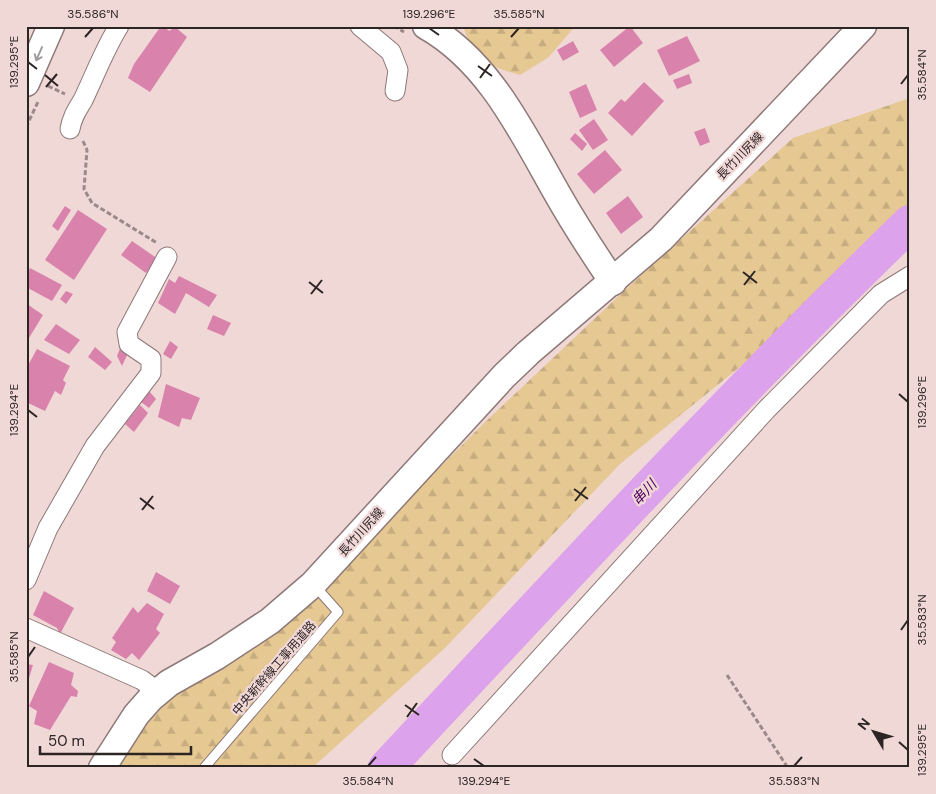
<svg xmlns="http://www.w3.org/2000/svg" width="936" height="794" viewBox="0 0 936 794" font-family="'DM Sans','Noto Sans JP',sans-serif">
	<style>
		.forest { fill: url(#forest-firs) }
		.lines { fill: none; stroke-linecap: round; stroke-linejoin: round }
		.river { stroke: #dca2eb; stroke-width: 36 }
		.building { fill: #d982ac }
		.service-casing { stroke: #8e7878; stroke-width: 11 }
		.minor-casing { stroke: #8e7878; stroke-width: 21 }
		.secondary-casing { stroke: #8e7878; stroke-width: 29 }
		.path { stroke: #9b8a89; stroke-width: 3; stroke-dasharray: 5 2.5; stroke-linecap: butt }
		.service { stroke: #fff; stroke-width: 9 }
		.minor { stroke: #fff; stroke-width: 19 }
		.secondary { stroke: #fff; stroke-width: 26 }
		.oneway { stroke: #a09c9c }
		.ticks { fill: none; stroke: #2d2424; stroke-width: 2 }
		.labels { text-anchor: middle; stroke-width: 4.5; stroke-linejoin: round; paint-order: stroke }
		.street-label { font-size: 12px; fill: #2d2424; stroke: #f0d8d7 }
		.water-label { font-size: 14px; font-style: italic; fill: #4d005d; stroke: #f0d8d7 }
		.neatline { fill: none; stroke: #2d2424; stroke-width: 2 }
		.ticks-label { font-size: 12px; text-anchor: middle; fill: #2d2424 }
	</style>
	<defs>
		<pattern id="forest-firs" width="22" height="20" patternUnits="userSpaceOnUse" patternTransform="scale(1.25)"><rect width="22" height="20" fill="#e6c892"/><path d="M5 1l3.5 6h-7zM16 11l3.5 6h-7z" fill="#c6ac7e"/></pattern>
	</defs>
	<rect width="100%" height="100%" fill="#f0d8d7"/>
	<g class="forest">
		<path d="M463,26H575L549,57L520,75C490,67 473,58 463,26Z"/>
		<polygon points="910,98 910,241 845,282 620,464 446,647 312,768 115,768 159,702 293,615 482,425 625,290 793,138"/>
	</g>
	<g class="lines">
		<path class="river" d="M386,768C558,584 729,398 910,223"/>
	</g>
	<g class="building">
		<polygon points="161,26 170,31 174,26 187,37 150,92 128,78 134,64"/>
		<polygon points="630,26 643,43 614,67 600,50"/>
		<polygon points="687,36 700,61 669,76 657,50"/>
		<polygon points="573,41 579,52 563,61 557,50"/>
		<polygon points="689,74 692,83 677,89 673,80"/>
		<polygon points="644,82 664,101 632,136 608,113 621,99 625,102"/>
		<polygon points="586,84 597,110 580,118 569,92"/>
		<polygon points="594,119 608,140 593,150 579,130"/>
		<polygon points="705,128 710,142 700,146 694,132"/>
		<polygon points="575,133 587,144 582,151 570,139"/>
		<polygon points="605,150 622,170 594,194 577,174"/>
		<polygon points="628,196 643,217 621,234 606,213"/>
		<polygon points="65,206 71,210 58,231 52,226"/>
		<polygon points="78,210 107,229 74,280 45,260"/>
		<polygon points="132,241 158,259 146,273 121,255"/>
		<polygon points="30,268 62,285 52,301 26,287 26,277"/>
		<polygon points="179,276 217,295 209,307 186,293 175,314 158,303 169,279 175,283"/>
		<polygon points="66,291 73,294 66,304 60,299"/>
		<polygon points="27,304 43,315 26,343 26,306"/>
		<polygon points="213,315 231,323 224,336 207,329"/>
		<polygon points="56,324 80,340 69,354 44,340"/>
		<polygon points="170,341 178,347 171,359 163,354"/>
		<polygon points="121,346 129,351 122,366 117,356"/>
		<polygon points="95,347 112,362 105,370 88,357"/>
		<polygon points="37,349 70,366 63,380 66,383 61,395 55,391 45,411 26,402 26,369"/>
		<polygon points="166,384 200,398 191,420 182,418 179,427 158,417"/>
		<polygon points="149,391 156,399 149,408 141,402"/>
		<polygon points="140,405 148,413 134,432 125,424"/>
		<polygon points="156,572 180,586 170,604 147,591"/>
		<polygon points="44,591 74,608 60,634 57,628 33,615"/>
		<polygon points="147,603 164,614 156,629 160,633 139,660 132,653 126,659 111,650 116,642 112,638 133,607 138,613"/>
		<polygon points="49,662 74,673 71,685 78,691 77,697 71,696 50,730 34,724 37,711 29,706"/>
		<polygon points="26,664 33,665 27,685 26,685"/>
	</g>
	<g class="lines">
		<defs>
			<polyline id="service" points="204,768 338,612 315,586"/>
			<g id="minor">
				<polyline points="360,26 391,52 398,70 395,91"/>
				<path d="M70,129C72,117 77,110 83,100C95,75 104,50 119,26"/>
				<polyline points="26,580 48,528 95,446 151,373 151,359 129,344 127,332 167,257"/>
				<polyline points="26,628 142,680 158,692"/>
				<polyline points="452,755 767,409 881,294 910,276"/>
			</g>
			<g id="secondary">
				<path d="M426,26C490,62 523,134 558,195C575,225 594,254 613,282"/>
				<polyline points="26,83 51,26"/>
				<polyline points="102,768 136,715 151,698 169,683 217,656 270,621 313,584 504,376 528,353 661,239 863,26"/>
			</g>
		</defs>
		<use href="#service" class="service-casing"/>
		<use href="#minor" class="minor-casing"/>
		<use href="#secondary" class="secondary-casing"/>
		<g class="path">
			<polyline points="394,26 404,32"/>
			<polyline points="48,86 65,94"/>
			<polyline points="26,127 38,102"/>
			<polyline points="83,141 87,150 84,189 92,203 157,243"/>
			<polyline points="727,675 788,768"/>
		</g>
		<use href="#service" class="service"/>
		<use href="#minor" class="minor"/>
		<use href="#secondary" class="secondary"/>
	</g>
	<defs><path id="oneway-shaft" d="M-6 0H5M1.5-3L5.5 0L1.5 3" fill="none" stroke-width="1.6" stroke-linecap="round" stroke-linejoin="round" transform="scale(1.25)"/></defs>
	<use class="oneway" href="#oneway-shaft" transform="translate(39 54) rotate(114)"/>
	<path class="ticks" d="M429,28L439,35M85,37L93,28M511,37L519,28M28,62L37,69M478,66L492,76M45,75L58,86M480,78L490,64M901,84L908,75M46,87L57,74M743,272L757,283M309,282L323,293M744,285L755,271M311,294L322,280M899,394L908,402M28,410L37,417M574,489L588,499M140,498L154,509M575,501L586,487M142,510L153,496M901,630L908,620M28,657L35,647M405,705L419,715M407,717L417,703M899,742L908,750M474,759L484,766M368,766L376,757M794,766L802,757"/>
	<g class="labels">
		<g class="street-label">
			<text transform="translate(740 156) rotate(-46)" y="4">長竹川尻線</text>
			<text transform="translate(361 532) rotate(-48)" y="4">長竹川尻線</text>
			<text transform="translate(274 668) rotate(-49)" y="4">中央新幹線工事用道路</text>
		</g>
		<g class="water-label">
			<text transform="translate(644 492) rotate(-47)" y="5">串川</text>
		</g>
	</g>
	<rect width="936" height="794" fill="none" stroke="#f0d8d7" stroke-width="55"/>
	<g transform="translate(874 732) rotate(308)" stroke="#f0d8d7" stroke-width="4" paint-order="stroke">
	<path d="M0-4L9 19L0 12L-9 19Z" fill="#2d2424"/>
	<text y="-8" font-size="14" font-weight="bold" text-anchor="middle" fill="#2d2424">N</text>
	</g>
	<path d="M40 746v8h151v-8" fill="none" stroke="#2d2424" stroke-width="2.5"/>
	<text x="48" y="746" font-size="15" fill="#2d2424" stroke="#f0d8d7" stroke-width="4" paint-order="stroke">50 m</text>
	<rect x="28" y="28" width="880" height="738" class="neatline"/>
	<g class="ticks-label">
		<text x="93" y="18">35.586°N</text>
		<text x="429" y="18">139.296°E</text>
		<text x="519" y="18">35.585°N</text>
		<text transform="translate(14 62) rotate(-90)" y="4">139.295°E</text>
		<text transform="translate(922 75) rotate(-90)" y="4">35.584°N</text>
		<text transform="translate(922 402) rotate(-90)" y="4">139.296°E</text>
		<text transform="translate(14 410) rotate(-90)" y="4">139.294°E</text>
		<text transform="translate(922 620) rotate(-90)" y="4">35.583°N</text>
		<text transform="translate(14 657) rotate(-90)" y="4">35.585°N</text>
		<text transform="translate(922 750) rotate(-90)" y="4">139.295°E</text>
		<text x="368" y="785">35.584°N</text>
		<text x="484" y="785">139.294°E</text>
		<text x="794" y="785">35.583°N</text>
	</g>
</svg>
